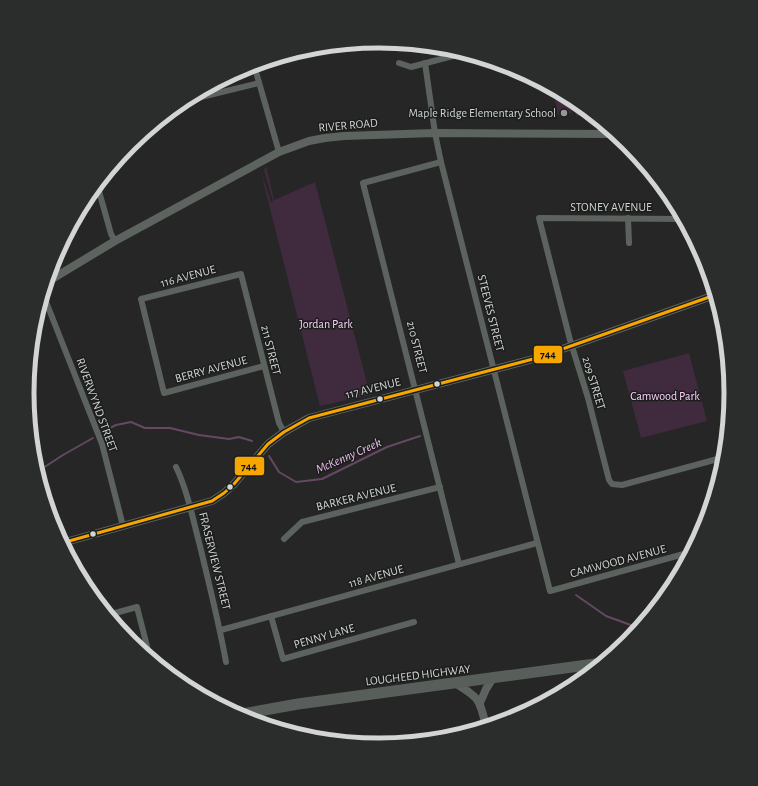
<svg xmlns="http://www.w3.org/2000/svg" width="758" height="786" viewBox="0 0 758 786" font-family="'Alegreya Sans',sans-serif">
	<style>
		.green { fill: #3f2a3e }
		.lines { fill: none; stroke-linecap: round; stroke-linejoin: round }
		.stream { stroke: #654863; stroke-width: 2 }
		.street { stroke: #5c625e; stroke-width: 6 }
		.secondary { stroke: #5d6460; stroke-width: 8 }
		.highway { stroke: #585f5b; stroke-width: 11 }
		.bus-1-casing { stroke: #1b1e1c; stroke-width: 6 }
		.bus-1 { stroke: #f7a600; stroke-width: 3 }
		.poi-dot { fill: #959896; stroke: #1b1e1c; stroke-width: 1.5 }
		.bus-dot { fill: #d2d5d3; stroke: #1b1e1c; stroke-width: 1.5 }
		.labels { text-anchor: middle; stroke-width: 3; stroke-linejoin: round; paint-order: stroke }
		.poi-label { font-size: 12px; fill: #d2d5d3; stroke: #1b1e1c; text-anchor: end }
		.street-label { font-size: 12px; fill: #d2d5d3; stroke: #1b1e1c }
		.park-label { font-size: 12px; fill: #fccffa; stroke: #1b1e1c }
		.water-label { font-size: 13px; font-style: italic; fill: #eeb7eb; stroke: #1b1e1c }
		.rim { fill: none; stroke: #d2d5d3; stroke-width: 5 }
		.line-badge { stroke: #1b1e1c; stroke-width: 1.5 }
		.pale-badge-label { font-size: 11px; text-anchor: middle; font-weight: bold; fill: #111 }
	</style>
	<rect width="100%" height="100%" fill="#252625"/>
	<g class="green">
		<polygon points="553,89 562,94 565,104 571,103 572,113 558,115"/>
		<polygon points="574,100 586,110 587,114 576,116"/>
		<polygon points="266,166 274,200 315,182 370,395 320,406 260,169 271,202 273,201 264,170"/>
		<polygon points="689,353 707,421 641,438 623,371"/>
	</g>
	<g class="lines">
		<g class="stream">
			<polyline points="102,432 116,425 131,422 145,428 170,428 199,435 229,439 239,437 252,441"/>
			<polyline points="269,456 279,472 296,482 322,479 387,447 420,436"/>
			<polyline points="37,472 63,455 93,438"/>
			<polyline points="576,595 606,616 639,628"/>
		</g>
		<g class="street">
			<polyline points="399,63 411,67 464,53"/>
			<polyline points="425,63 435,133 441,162 550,591 691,552"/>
			<polyline points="254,65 279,152"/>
			<polyline points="174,108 189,100 259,83"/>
			<polyline points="441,162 363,183 459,564"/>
			<polyline points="97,184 111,234 115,241"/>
			<polyline points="628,218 629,243"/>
			<polyline points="683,219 539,218 570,340 588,398 609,480 612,484 622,485 725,457"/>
			<polyline points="43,294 102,444 123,526"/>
			<polyline points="264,366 164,393 141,299 241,274 279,423 284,432"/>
			<path d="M176,467C188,492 193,520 200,546C209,584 219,623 226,662"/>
			<polyline points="284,539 302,522 440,487"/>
			<polyline points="108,615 137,607 150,658"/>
			<polyline points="271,616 283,659 414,622"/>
			<polyline points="221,630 537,543"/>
		</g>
		<g class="secondary">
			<polyline points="47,282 115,241 279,152 309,141 325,138 344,136 435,133 615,134"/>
			<polyline points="62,543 212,501 224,493 234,484 268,444 284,432 309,418 537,358 715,295"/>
			<path d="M455,683C480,699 479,698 486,726"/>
			<polyline points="480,703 486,689 493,678"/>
		</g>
		<polyline class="highway" points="237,715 298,704 602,663"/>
		<defs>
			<polyline id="bus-1" points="62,543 212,501 224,493 234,484 268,444 284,432 309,418 537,358 715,295"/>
		</defs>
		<use href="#bus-1" class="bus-1-casing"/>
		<use href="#bus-1" class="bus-1"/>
	</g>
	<circle class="poi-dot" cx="564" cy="113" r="4"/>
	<g class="bus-dot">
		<circle cx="437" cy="384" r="3.5"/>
		<circle cx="380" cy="399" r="3.5"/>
		<circle cx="230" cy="487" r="3.5"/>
		<circle cx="93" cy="534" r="3.5"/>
	</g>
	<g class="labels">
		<g class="poi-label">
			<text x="556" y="117">Maple Ridge Elementary School</text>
		</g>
		<g class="street-label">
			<text transform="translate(348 125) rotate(-5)" y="4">RIVER ROAD</text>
			<text x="611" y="211">STONEY AVENUE</text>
			<text transform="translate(188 276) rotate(-15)" y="4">116 AVENUE</text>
			<text transform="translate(491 313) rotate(76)" y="4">STEEVES STREET</text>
			<text transform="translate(417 347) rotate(76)" y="4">210 STREET</text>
			<text transform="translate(271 350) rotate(76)" y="4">211 STREET</text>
			<text transform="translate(211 369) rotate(-15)" y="4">BERRY AVENUE</text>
			<text transform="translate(594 383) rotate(73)" y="4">209 STREET</text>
			<text transform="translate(373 388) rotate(-14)" y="4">117 AVENUE</text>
			<text transform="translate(97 405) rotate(70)" y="4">RIVERWYND STREET</text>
			<text transform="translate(356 497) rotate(-14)" y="4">BARKER AVENUE</text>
			<text transform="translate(215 561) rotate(76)" y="4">FRASERVIEW STREET</text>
			<text transform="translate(618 561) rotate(-15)" y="4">CAMWOOD AVENUE</text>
			<text transform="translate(376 576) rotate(-16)" y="4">118 AVENUE</text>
			<text transform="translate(324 636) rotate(-16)" y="4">PENNY LANE</text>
			<text transform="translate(418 675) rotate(-7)" y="4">LOUGHEED HIGHWAY</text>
		</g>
		<g class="park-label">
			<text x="326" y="328">Jordan Park</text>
			<text x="665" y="400">Camwood Park</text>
		</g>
		<g class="water-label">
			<text transform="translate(348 455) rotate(-24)" y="5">McKenny Creek</text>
		</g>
	</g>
	<path d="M0 0H758V786H0ZM34 393a345 345 0 1 1 690 0a345 345 0 1 1-690 0Z" fill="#2a2d2b" fill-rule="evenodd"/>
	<path class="rim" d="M34 393a345 345 0 1 1 690 0a345 345 0 1 1-690 0Z"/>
	<g class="line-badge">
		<rect x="533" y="345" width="30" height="19" rx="4" fill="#f7a600"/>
		<rect x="234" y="456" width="31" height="20" rx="4" fill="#f7a600"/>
	</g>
	<g class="pale-badge-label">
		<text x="548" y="358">744</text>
		<text x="249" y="470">744</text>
	</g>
</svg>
